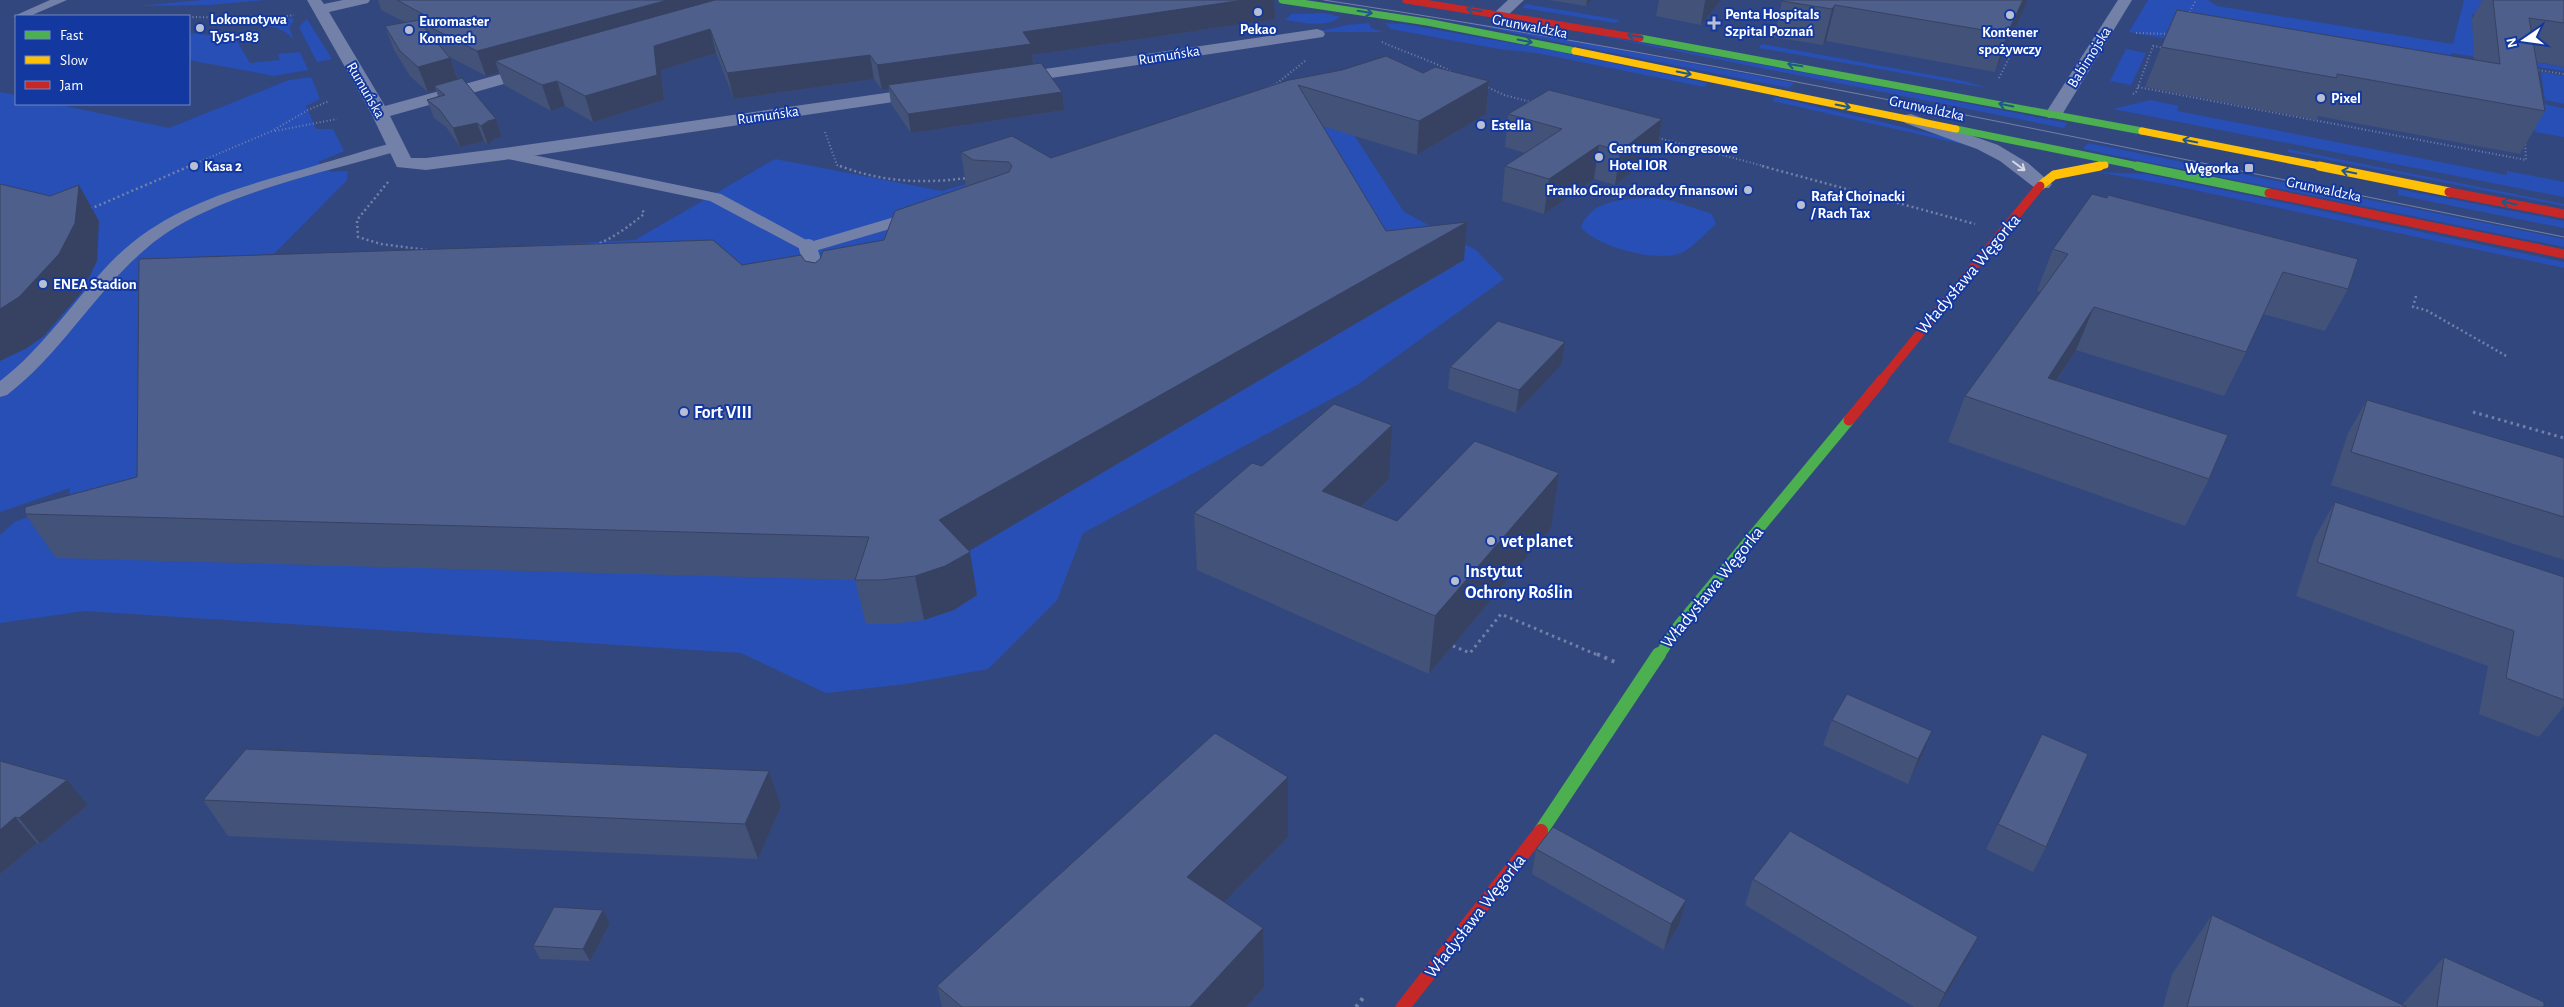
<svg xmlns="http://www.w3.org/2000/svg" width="2564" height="1007" viewBox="0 0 2564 1007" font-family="'Alegreya Sans',sans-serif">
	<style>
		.green { fill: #274fb5 }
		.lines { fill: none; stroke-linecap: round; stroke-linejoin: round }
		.path-far3 { stroke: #7381a8; stroke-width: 2; stroke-dasharray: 1 2.5; stroke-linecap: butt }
		.path-far2 { stroke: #7381a8; stroke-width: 2.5; stroke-dasharray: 2 3; stroke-linecap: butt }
		.path-far1 { stroke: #7381a8; stroke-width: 3; stroke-dasharray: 2.5 4; stroke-linecap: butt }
		.path { stroke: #7381a8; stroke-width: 4; stroke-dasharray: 3 5; stroke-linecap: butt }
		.lane { fill: #7381a8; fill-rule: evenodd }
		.street { fill: #7381a8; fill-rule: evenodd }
		.fast-far3 { stroke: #4caf50; stroke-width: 7 }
		.fast-far2 { stroke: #4caf50; stroke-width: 9 }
		.fast-far1 { stroke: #4caf50; stroke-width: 11 }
		.fast { stroke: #4caf50; stroke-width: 14 }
		.slow-far1 { stroke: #ffc107; stroke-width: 7 }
		.slow { stroke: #ffc107; stroke-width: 9 }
		.jam-far3 { stroke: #c62828; stroke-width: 7 }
		.jam-far2 { stroke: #c62828; stroke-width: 9 }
		.jam-far1 { stroke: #c62828; stroke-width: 11 }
		.jam { stroke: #c62828; stroke-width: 14 }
		.tram { stroke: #7380a7; stroke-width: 1 }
		.lane-bridge { stroke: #7381a8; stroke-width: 18 }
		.wall { fill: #435278 }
		.shaded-wall { fill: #374262 }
		.building { fill: #4e5f8c; stroke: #374262 }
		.oneway { stroke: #21568b }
		.oneway2 { stroke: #d5d9e5 }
		.poi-dot { fill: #b8bfd2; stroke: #13389f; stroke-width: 2 }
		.labels { text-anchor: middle; stroke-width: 4; stroke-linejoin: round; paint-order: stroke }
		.far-poi-label { font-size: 15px; font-weight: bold; fill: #fff; stroke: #13389f; text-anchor: start }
		.far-street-label { font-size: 15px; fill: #fff; stroke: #13389f }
		.street-label { font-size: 18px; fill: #fff; stroke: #13389f }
		.poi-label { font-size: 18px; font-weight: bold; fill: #fff; stroke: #13389f; text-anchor: start }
	</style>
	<rect width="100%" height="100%" fill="#33477f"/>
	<g class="green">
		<polygon points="202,0 265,0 209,5 138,6"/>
		<polygon points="2148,0 2208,0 2217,6 2453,44 2464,0 2485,0 2510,20 2472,14 2474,52 2564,67 2564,71 2451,53 2451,57 2241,52 2129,32"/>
		<polygon points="1526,4 1620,20 1615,23 1524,8 1523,7"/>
		<path d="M1326,13L1340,17C1326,29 1301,22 1285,20L1292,14Z"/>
		<path d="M293,18L294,20L289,27L293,38H292C277,20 242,25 221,24C243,16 269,22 293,18Z"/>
		<polygon points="1438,18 1584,43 1794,83 1789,88"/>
		<polygon points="307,19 332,59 317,62 299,27"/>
		<polygon points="1369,23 1371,28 1383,32 1316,32 1347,25"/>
		<polygon points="1385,23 1404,24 1556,51 1708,83 1704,87 1537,53 1499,49 1391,29"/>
		<polygon points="1575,31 1841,79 2067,123 2064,128"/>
		<polygon points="189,33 235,38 250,63 280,60 278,54 300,52 308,70 274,76 189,60"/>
		<polygon points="1762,44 1964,81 1987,88 1759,48"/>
		<polygon points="2126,49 2146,53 2131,85 2110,81"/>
		<polygon points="2541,72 2564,76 2564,104 2545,100"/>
		<polygon points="311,77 320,99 306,106 316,129 333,129 344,151 318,162 331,172 348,171 347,180 268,260 635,240 775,159 942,191 1279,95 1337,109 1404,212 1476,250 1504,279 1357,385 1083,533 1057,600 988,669 906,684 826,693 741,653 85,611 0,623 0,535 15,522 68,502 70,488 0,512 0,92 16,95 16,104 56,104 169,128 289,80"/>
		<polygon points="1776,97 1945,137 1979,148 1772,101"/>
		<polygon points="2150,100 2179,106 2177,111 2507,175 2507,171 2564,182 2564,197 2113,109"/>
		<polygon points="2532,102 2564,108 2564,137 2535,132"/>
		<polygon points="2088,143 2564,239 2564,247 2083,149"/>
		<polygon points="2288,149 2564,204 2564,206 2288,152"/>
		<polygon points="2097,172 2147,174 2564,262 2564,268 2170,185"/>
		<polygon points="2398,189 2564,221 2564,228 2398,195"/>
		<path d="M1655,198L1673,201L1712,214L1716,224C1706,232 1695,246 1683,252C1660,264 1596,247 1581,227C1593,197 1628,199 1655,198Z"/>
	</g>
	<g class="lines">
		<g class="path-far3">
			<polyline points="2188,15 2196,0"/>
			<polyline points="78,16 98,16"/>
			<polyline points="189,17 274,18 294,15"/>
			<polyline points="2136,33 2170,34"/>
			<path d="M1382,42C1406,53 1431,60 1454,73"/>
			<polyline points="2538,72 2537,70 2564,74"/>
			<polyline points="1999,78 2010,56"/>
			<polyline points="1485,86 1504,95 1531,102"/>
			<polyline points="2138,87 2526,160 2525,141"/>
			<polyline points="1264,89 1276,84 1305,61"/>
			<polyline points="2133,94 2136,92 2153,46 2165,48"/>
			<polyline points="275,131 337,119"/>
			<polyline points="825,132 837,165 843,167"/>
			<polyline points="1655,137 1767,167"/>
			<polyline points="187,167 272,131 308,110 329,101"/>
		</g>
		<g class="path-far2">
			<path d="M840,166C882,182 922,184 967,178"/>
			<polyline points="1762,166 1975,224"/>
			<polyline points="388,182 357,220 358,237 381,244 427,250"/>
			<polyline points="90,209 190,166"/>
			<path d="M595,245C614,238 629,226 644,214L642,208"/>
			<polyline points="2416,296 2413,307 2426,310 2508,357"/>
		</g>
		<g class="path-far1">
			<polyline points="2473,412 2564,438"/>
			<polyline points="1453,646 1470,653 1501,614 1600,656"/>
		</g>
		<g class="path">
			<polyline points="1597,654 1615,662"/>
			<polyline points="1356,1007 1363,998"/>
		</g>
		<g class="lane">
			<polygon points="50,0 67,0 30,16 16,16 16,19 14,16"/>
			<path d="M396,142L404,147L401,150C324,173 209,195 148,247C95,291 62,353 7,395L0,397V381C46,346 76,296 117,256C169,206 237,188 304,169C335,160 365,150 396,142Z"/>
			<polygon points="504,149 721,194 810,242 918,210 926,215 924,219 808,253 710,201 499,157 496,154"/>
		</g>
		<g class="street">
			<polygon points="307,0 321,0 324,4 343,0 370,0 368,3 329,12 385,106 537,64 545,69 543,73 390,116 411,158 426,158 504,148 927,87 933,88 936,92 933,96 927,97 504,160 426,170 397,167 395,163 371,113"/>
			<polygon points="1508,0 1524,0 1506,17 1496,17 1493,14"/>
			<polygon points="2118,0 2132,0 2060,118 2048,118 2045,114"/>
			<polygon points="1317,29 1323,31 1325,34 1323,37 1011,84 1003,79 1011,74"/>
			<polygon points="1911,114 1998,145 2028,163 2052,184 2049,188 2035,188 2000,161 1977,149 1905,123 1902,119 1905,115"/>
		</g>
		<g class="fast-far3">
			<polyline points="1282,0 1427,22 1575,51"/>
			<polyline points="1640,38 2142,131"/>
			<polyline points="1956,129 2143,167"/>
		</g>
		<polyline class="fast-far2" points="2137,166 2269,193"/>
		<polyline class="fast-far1" points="1659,656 1679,625 1849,420"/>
		<polyline class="fast" points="1541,831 1659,654"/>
		<g class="slow-far1">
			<polyline points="1575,51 1956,129"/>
			<polyline points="2142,131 2325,167"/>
			<polyline points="2093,167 2105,165"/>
		</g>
		<g class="slow">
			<polyline points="2319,166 2449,192"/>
			<polyline points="2040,186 2054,175 2100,166"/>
		</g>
		<polyline class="jam-far3" points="1406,0 1640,38"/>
		<g class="jam-far2">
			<polyline points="2449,192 2564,214"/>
			<polyline points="2269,193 2564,254"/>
			<polyline points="1881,381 2040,186"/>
		</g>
		<polyline class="jam-far1" points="1849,420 1882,380"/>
		<polyline class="jam" points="1403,1007 1541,831"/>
		<path class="tram" d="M1324,0C1740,63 2152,154 2564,237"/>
		<polyline class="lane-bridge" points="808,248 821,291"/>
	</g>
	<g class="wall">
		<polygon points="378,0 1274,0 1275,19 1032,55 1034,64 1064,110 911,133 891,104 889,89 882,90 874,79 734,99 716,53 661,70 664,100 593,122 565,106 551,111 504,85 499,72 486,76 448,56 450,58 458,79 496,119 502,137 494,139 488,145 484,141 460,147 446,127 434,118 427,100 438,96 436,90 428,92 410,76 394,50 385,26 405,22 381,10"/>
		<polygon points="1550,0 1592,0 1586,6"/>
		<polygon points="1659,0 1721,0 1701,25 1656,16"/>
		<polygon points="2028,0 1995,72 1826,41 1823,45 1774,37 1782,1"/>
		<polygon points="2482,0 2564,0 2564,67 2537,62 2545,111 2520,154 2318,116 2317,120 2145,87 2161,47 2474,60 2472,19"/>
		<polygon points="1423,73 1489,81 1486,114 1417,155 1322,126 1386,231 1464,260 969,551 977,595 954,610 924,620 891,624 866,624 855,580 56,558 25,514 137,477 742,265 805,261 815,263 884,240 966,187 961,152 1051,158 1284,82 1284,81"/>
		<polygon points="1508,114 1662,119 1657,153 1615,185 1594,179 1544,214 1502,201 1505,166 1525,153 1505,147"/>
		<polygon points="2092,194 2348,289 2325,331 2263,314 2246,352 2224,396 2076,350 2057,381 2209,479 2185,526 1948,442 1965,396 2040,292 2037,291 2053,249"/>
		<polygon points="1565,342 1562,364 1516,413 1448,389 1450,367"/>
		<polygon points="2367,400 2564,458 2564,560 2331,485 2348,433"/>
		<polygon points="1262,466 1389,479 1361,507 1397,521 1551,528 1429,674 1197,570 1194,513"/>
		<polygon points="2335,502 2564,577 2564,706 2539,737 2479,714 2488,666 2296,596 2315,537"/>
		<polygon points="1832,720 1922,756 1908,784 1823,745"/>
		<polygon points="2042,734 2046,847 2033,872 1986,849"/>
		<polygon points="0,761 88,805 40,844 37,843 0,874"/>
		<polygon points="203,800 781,806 758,859 228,836"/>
		<polygon points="1288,837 1224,902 1264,987 1246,1007 942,1007 937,986"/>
		<polygon points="1536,849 1679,925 1664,950 1532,874"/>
		<polygon points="1753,879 1965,962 1939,1007 1914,1007 1745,905"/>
		<polygon points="603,910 610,923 590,961 540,959 533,946"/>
		<polygon points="2212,915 2402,1005 2444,957 2544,1007 2163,1007 2172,974"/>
	</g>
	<g class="shaded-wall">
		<polygon points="668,0 757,0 495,61 499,72 486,76 477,51"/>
		<polygon points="1244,0 1274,0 1275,19 1032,55 1034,68 888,85 889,89 882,90 877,65 1023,32"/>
		<polygon points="1587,0 1592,0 1586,6"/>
		<polygon points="1706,0 1721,0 1701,25 1705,1"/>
		<polygon points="2023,0 2028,0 1995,72 2007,34"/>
		<polygon points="1835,5 1826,41 1823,45 1832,9"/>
		<polygon points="710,29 716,53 661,70 664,100 593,122 585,96 654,46"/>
		<polygon points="870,55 874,79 734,99 727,73"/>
		<polygon points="450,58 459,83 434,86 436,90 428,92 418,67"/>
		<polygon points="557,81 565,106 551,111 542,85"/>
		<polygon points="1489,81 1486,114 1417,155 1419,121"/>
		<polygon points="1062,92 1064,110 911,133 908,114"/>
		<polygon points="496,119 502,137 494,139 488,145 481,126 488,121"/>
		<polygon points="1662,119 1657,153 1615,185 1620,151"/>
		<polygon points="477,123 484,141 460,147 453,128"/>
		<polygon points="1599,145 1594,179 1544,214 1549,179"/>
		<polygon points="79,185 99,221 97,261 82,292 44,336 27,348 0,361 0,309"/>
		<polygon points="1467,222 1464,260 947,564 939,520"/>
		<polygon points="2094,307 2076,350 2032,419 2048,378"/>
		<polygon points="1565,342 1562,364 1516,413 1519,390"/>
		<polygon points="1392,425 1389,479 1321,547 1322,491"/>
		<polygon points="1559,473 1551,528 1429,674 1435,616"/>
		<polygon points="970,552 977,595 954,610 924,620 915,576"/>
		<polygon points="1932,731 1922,756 1908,784 1918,759"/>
		<polygon points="769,771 781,806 758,859 745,824"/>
		<polygon points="1288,777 1288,837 1191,936 1187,877"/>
		<polygon points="67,780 88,805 40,844 19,818"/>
		<polygon points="15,817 37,843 0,874 0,830"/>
		<polygon points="1686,900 1679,925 1664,950 1671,924"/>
		<polygon points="603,910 610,923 590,961 583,949"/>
		<polygon points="1263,928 1264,987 1246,1007 1190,1007"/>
		<polygon points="1978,937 1965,962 1939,1007 1938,1007 1945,993"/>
	</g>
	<g class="building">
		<polygon points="397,0 668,0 477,51 420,22 450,58 418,67 400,51 385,26 430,18"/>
		<polygon points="715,0 1244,0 1023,32 1031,44 877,65 870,55 727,73 710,29 654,46 657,75 585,96 557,81 542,85 495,61"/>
		<polygon points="1783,0 2023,0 2007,34 1835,5 1832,9 1782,1"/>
		<polygon points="2493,0 2564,0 2564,23 2529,18 2545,111 2337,74 2337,78 2161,47 2177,10 2500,64"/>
		<polygon points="1386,56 1423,73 1435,67 1489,81 1419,121 1298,85 1386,231 1467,222 939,520 970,552 945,566 915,576 881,580 855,580 869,537 25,514 25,507 137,477 139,259 713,240 742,265 801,255 805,261 815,263 820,259 823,251 884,240 895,211 1009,172 1012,166 1009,162 973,160 961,152 1012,136 1051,158 1286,81 1284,81 1342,70"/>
		<polygon points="1041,63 1062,92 908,114 888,85"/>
		<polygon points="462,78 496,119 488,121 481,126 477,123 453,128 439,109 427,100 445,95 434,86"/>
		<polygon points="1549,90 1662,119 1620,151 1599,145 1549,179 1505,166 1562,129 1508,114"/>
		<polygon points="0,184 50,196 79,185 75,223 59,254 19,297 0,309"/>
		<polygon points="2092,194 2107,198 2108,195 2358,259 2348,289 2283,272 2246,352 2094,307 2048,378 2228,435 2209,479 1965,396 2068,254 2053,249"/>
		<polygon points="1498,321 1565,342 1519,390 1450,367"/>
		<polygon points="2367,400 2564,458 2564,517 2351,452"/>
		<polygon points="1334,404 1392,425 1322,491 1397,521 1475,441 1559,473 1435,616 1194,513 1252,463 1262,466"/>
		<polygon points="2335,502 2564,577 2564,700 2506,678 2514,631 2317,562"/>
		<polygon points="1847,694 1932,731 1918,759 1832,720"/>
		<polygon points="1215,733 1288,777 1187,877 1263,928 1190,1007 962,1007 937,986"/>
		<polygon points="2042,734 2088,754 2046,847 1998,824"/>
		<polygon points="246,749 769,771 745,824 203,800"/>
		<polygon points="0,761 67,780 19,818 15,817 0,830"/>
		<polygon points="1553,827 1686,900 1671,924 1536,849"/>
		<polygon points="1790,831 1978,937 1945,993 1753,879"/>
		<polygon points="554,907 603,910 583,949 533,946"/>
		<polygon points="2212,915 2407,1007 2187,1007"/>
		<polygon points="2444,957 2544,1002 2544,1007 2437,1007"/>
	</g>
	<defs><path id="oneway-shaft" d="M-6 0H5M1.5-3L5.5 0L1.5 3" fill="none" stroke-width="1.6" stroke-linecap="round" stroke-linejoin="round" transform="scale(1.25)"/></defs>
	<g class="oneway">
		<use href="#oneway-shaft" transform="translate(1474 10) rotate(-171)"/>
		<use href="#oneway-shaft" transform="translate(1365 12) rotate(9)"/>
		<use href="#oneway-shaft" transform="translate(1635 36) rotate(-170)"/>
		<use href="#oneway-shaft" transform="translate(1525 41) rotate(11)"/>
		<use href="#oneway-shaft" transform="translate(1795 65) rotate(-170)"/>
		<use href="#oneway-shaft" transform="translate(1684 73) rotate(12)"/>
		<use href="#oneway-shaft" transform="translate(2006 105) rotate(-169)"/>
		<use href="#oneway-shaft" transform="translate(1843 106) rotate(12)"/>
		<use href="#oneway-shaft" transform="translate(2190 141) rotate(-169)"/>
		<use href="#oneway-shaft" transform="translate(2349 172) rotate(-169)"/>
		<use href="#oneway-shaft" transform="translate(2509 203) rotate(-169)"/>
	</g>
	<use class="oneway2" href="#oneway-shaft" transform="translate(2019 166) rotate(37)"/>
	<g class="poi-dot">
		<circle cx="1258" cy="12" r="5"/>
		<circle cx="2010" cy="15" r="5"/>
		<path d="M1711.5 15.5h5v5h5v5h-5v5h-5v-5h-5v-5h5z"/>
		<circle cx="200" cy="28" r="5"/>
		<circle cx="409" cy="30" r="5"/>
		<circle cx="2321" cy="98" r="5"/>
		<circle cx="1481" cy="125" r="5"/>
		<circle cx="1599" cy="157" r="5"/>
		<circle cx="194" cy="166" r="5"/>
		<rect x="2244" y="163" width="10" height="10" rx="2.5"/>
		<circle cx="1748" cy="190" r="5"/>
		<circle cx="1801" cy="205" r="5"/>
		<circle cx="43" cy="284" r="5"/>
		<circle cx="684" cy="412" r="5"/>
		<circle cx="1491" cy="541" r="5"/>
		<circle cx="1455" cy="581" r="5"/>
	</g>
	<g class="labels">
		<g class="far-poi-label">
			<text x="1725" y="19">Penta Hospitals<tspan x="1725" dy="17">Szpital Poznań</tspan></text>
			<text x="210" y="24">Lokomotywa<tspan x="210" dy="17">Ty51-183</tspan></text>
			<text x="419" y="26">Euromaster<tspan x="419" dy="17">Konmech</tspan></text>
			<text x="1258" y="34" text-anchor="middle">Pekao</text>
			<text x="2010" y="37" text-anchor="middle">Kontener<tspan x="2010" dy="17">spożywczy</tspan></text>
			<text x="2331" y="103">Pixel</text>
			<text x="1491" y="130">Estella</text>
			<text x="1609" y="153">Centrum Kongresowe<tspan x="1609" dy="17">Hotel IOR</tspan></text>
			<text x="204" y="171">Kasa 2</text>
			<text x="2239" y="173" text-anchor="end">Węgorka</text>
			<text x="1738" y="195" text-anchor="end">Franko Group doradcy finansowi</text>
			<text x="1811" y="201">Rafał Chojnacki<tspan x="1811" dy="17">/ Rach Tax</tspan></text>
			<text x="53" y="289">ENEA Stadion</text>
		</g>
		<g class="far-street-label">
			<text transform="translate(1530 26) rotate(11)" y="5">Grunwaldzka</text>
			<text transform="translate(1169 55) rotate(-9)" y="5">Rumuńska</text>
			<text transform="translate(2089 57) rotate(-58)" y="5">Babimojska</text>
			<text transform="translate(366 90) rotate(60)" y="5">Rumuńska</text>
			<text transform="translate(1927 108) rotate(12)" y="5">Grunwaldzka</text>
			<text transform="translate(768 115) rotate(-8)" y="5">Rumuńska</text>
			<text transform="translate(2324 189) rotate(12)" y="5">Grunwaldzka</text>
		</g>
		<g class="street-label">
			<text transform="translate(1968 274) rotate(-50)" y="6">Władysława Węgorka</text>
			<text transform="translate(1712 587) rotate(-51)" y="6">Władysława Węgorka</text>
			<text transform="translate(1475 916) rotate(-52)" y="6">Władysława Węgorka</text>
		</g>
		<g class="poi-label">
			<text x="694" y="418">Fort VIII</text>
			<text x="1501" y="547">vet planet</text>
			<text x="1465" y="577">Instytut<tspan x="1465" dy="21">Ochrony Roślin</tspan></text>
		</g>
	</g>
	<rect x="15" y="15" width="175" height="90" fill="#13389f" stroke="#7188c5"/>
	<rect x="25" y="31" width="25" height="8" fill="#4caf50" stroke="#7188c5"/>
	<text x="60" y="40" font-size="15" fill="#ffffff">Fast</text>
	<rect x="25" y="56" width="25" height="8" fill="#ffc107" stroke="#7188c5"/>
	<text x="60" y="65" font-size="15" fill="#ffffff">Slow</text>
	<rect x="25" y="81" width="25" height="8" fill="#c62828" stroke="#7188c5"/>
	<text x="60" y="90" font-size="15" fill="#ffffff">Jam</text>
	<g transform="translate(2524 40) rotate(257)" stroke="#13389f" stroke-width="4" paint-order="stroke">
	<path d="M0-4L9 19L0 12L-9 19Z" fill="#ffffff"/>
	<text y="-8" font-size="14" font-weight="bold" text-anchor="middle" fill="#ffffff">N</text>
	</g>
</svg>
